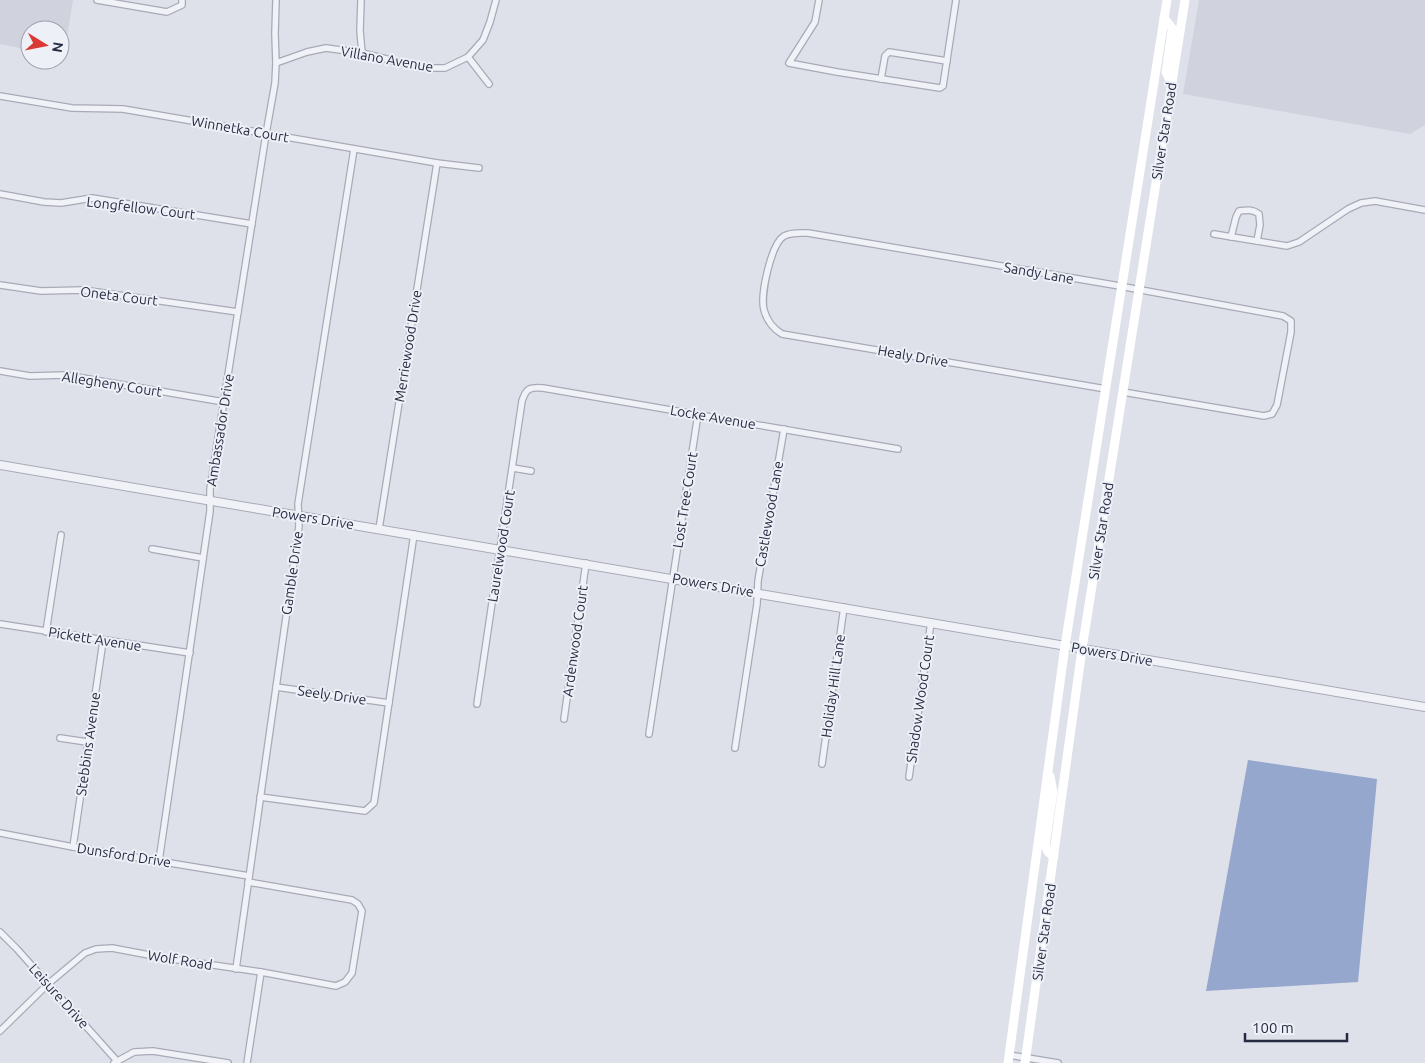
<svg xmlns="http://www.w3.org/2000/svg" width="1425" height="1063" viewBox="0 0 1425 1063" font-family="Ubuntu,sans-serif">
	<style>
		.built { fill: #d0d3de }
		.water { fill: #95a7cd }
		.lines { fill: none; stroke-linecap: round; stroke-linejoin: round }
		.minor-casing { stroke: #a7aab7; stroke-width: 8 }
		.tertiary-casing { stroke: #a7aab7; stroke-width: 10 }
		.minor { stroke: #f1f2f7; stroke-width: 5.5 }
		.tertiary { stroke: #f1f2f7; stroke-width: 8 }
		.secondary { stroke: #fff; stroke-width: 9 }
		.labels { text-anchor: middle; stroke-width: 4; stroke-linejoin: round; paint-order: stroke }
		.street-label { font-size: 14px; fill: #262b42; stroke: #eef0f7 }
	</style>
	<rect width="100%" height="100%" fill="#dee1e9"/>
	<g class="built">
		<polygon points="0,0 73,0 64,56 60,55 60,30 30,30 30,50 0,44"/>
		<polygon points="1199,0 1425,0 1425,125 1410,134 1183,94"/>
	</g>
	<polygon class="water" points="1248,760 1377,779 1358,982 1206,991"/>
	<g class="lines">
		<defs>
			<g id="minor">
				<polyline points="97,0 167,12 182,5 182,0"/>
				<polyline points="361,0 360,31 362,53"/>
				<polyline points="819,0 815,22 789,63 837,72 940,88 943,86 956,0"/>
				<polyline points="468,57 489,84"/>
				<polyline points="276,63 307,52 326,48 362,53 423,68 445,68 468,57 483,40 490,22 496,0"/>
				<polyline points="881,79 885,56 889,52 947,61"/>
				<polyline points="0,96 72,108 123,109 437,163 479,168"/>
				<polyline points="0,194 44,202 61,203 92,198 252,224"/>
				<polyline points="1214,234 1287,246 1299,242 1348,209 1361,203 1375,201 1425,210"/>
				<path d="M1231,237L1236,217L1239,211C1247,210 1252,209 1259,214L1260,225L1257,241"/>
				<polyline points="0,285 41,291 83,290 238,312"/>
				<polyline points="0,371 30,376 65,375 224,402"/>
				<path d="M1106,389L782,334C772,328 767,321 764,310C760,295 771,244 784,236C791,232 800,233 808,233L1114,285L1283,316L1291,321V332L1277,405L1272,414L1264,416L1123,392"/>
				<polyline points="513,468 531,471"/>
				<polyline points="379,529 437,163"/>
				<polyline points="152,549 203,558"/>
				<polyline points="0,624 190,653"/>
				<polyline points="46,632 61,535"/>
				<polyline points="276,687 389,703"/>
				<path d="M477,704L522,401C526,388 530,387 543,388L898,449"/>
				<polyline points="564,719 586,563"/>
				<polyline points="649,734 698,414"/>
				<polyline points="60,738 87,742"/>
				<polyline points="735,748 757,604 758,581 784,429"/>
				<polyline points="822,764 844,607"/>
				<polyline points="909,777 931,622"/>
				<polyline points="260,797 365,811 374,803 414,534"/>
				<polyline points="0,833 73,847 249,876"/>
				<polyline points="73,847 103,641"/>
				<polyline points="159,861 210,511 210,489 266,134 275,83 276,63 275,34 276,0"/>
				<polyline points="0,932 17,949 117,1061"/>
				<polyline points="236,969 299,526 298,504 354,149"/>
				<polyline points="0,1031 48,984 85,953 96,949 112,948 165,958 261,972 336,986 345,982 352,973 362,911 358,904 352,900 248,882"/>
				<polyline points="1009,1055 1058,1063"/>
				<polyline points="114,1063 134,1052 153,1051 228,1063"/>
				<polyline points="247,1063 261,972"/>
			</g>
			<polyline id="tertiary" points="0,465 1425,707"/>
		</defs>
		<use href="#minor" class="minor-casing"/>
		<use href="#tertiary" class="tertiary-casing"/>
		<use href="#minor" class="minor"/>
		<use href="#tertiary" class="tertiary"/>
		<g class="secondary">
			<polyline points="1164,18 1172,28 1172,31 1166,72 1172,84"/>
			<polyline points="1050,776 1053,792 1045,845 1048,852 1054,856"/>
			<polyline points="1008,1063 1065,646 1167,0"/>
			<polyline points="1025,1063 1082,649 1185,0"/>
		</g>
	</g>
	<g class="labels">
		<g class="street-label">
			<text transform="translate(387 59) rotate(10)" y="5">Villano Avenue</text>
			<text transform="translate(240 129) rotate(10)" y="5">Winnetka Court</text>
			<text transform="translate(1164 131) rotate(-81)" y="5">Silver Star Road</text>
			<text transform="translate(141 208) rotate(7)" y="5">Longfellow Court</text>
			<text transform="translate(1039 273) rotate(10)" y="5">Sandy Lane</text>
			<text transform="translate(119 296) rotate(7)" y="5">Oneta Court</text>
			<text transform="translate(408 346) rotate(-81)" y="5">Merriewood Drive</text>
			<text transform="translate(913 356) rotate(10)" y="5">Healy Drive</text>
			<text transform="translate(112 384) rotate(9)" y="5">Allegheny Court</text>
			<text transform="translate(713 417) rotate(10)" y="5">Locke Avenue</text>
			<text transform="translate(220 430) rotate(-81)" y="5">Ambassador Drive</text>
			<text transform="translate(685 500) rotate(-81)" y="5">Lost Tree Court</text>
			<text transform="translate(769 514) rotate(-80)" y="5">Castlewood Lane</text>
			<text transform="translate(313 518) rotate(9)" y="5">Powers Drive</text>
			<text transform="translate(1101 531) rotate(-81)" y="5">Silver Star Road</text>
			<text transform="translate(501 546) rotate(-81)" y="5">Laurelwood Court</text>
			<text transform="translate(292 573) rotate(-82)" y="5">Gamble Drive</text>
			<text transform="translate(713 585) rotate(10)" y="5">Powers Drive</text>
			<text transform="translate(95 639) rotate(9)" y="5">Pickett Avenue</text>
			<text transform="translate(575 641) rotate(-82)" y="5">Ardenwood Court</text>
			<text transform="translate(1112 654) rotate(10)" y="5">Powers Drive</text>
			<text transform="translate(833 686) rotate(-82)" y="5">Holiday Hill Lane</text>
			<text transform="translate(332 695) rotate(8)" y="5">Seely Drive</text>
			<text transform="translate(920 699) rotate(-82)" y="5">Shadow Wood Court</text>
			<text transform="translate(88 744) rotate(-82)" y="5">Stebbins Avenue</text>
			<text transform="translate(124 855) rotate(9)" y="5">Dunsford Drive</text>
			<text transform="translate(1044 932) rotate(-82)" y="5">Silver Star Road</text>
			<text transform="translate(180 960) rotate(9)" y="5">Wolf Road</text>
			<text transform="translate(59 996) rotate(48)" y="5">Leisure Drive</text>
		</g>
	</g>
	<g transform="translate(45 45) rotate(100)"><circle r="24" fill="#eef0f7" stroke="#9ea1af"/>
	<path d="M0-4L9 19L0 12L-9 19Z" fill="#db3936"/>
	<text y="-8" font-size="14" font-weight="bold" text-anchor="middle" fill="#262b42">N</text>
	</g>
	<path d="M1245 1033v8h102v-8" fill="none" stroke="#262b42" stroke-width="2.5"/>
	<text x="1252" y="1033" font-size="15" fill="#262b42" stroke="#eef0f7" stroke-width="4" paint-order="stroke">100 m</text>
</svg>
